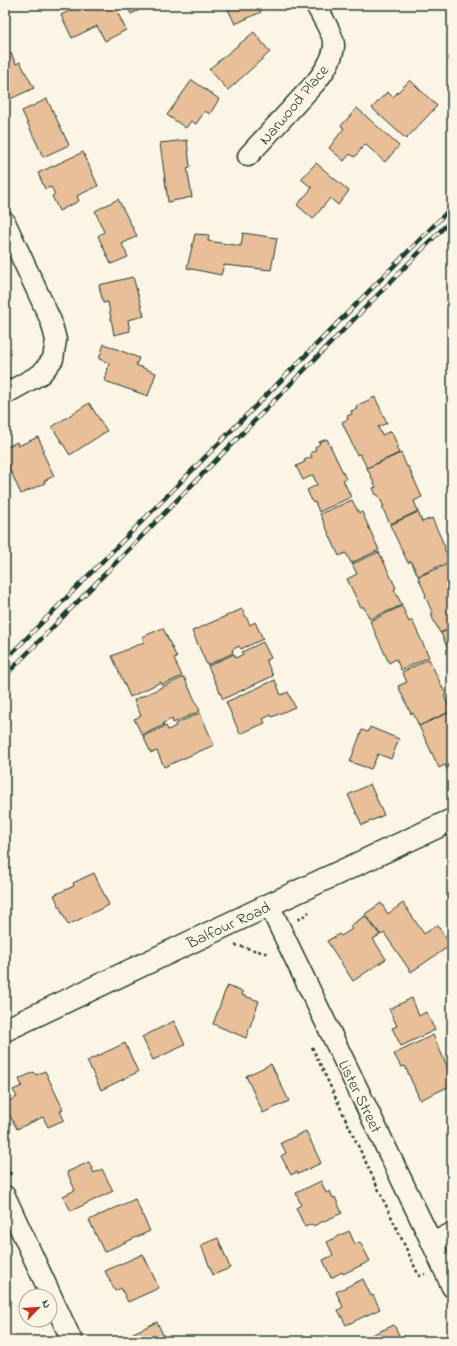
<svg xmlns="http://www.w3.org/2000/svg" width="457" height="1346" viewBox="0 0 457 1346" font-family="'Indie Flower',sans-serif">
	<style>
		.building { fill: #e8bf98; stroke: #1f3d34 }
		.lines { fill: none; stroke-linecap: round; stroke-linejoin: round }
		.street-casing { stroke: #1f3d34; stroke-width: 23 }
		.secondary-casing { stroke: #1f3d34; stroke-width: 25 }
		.path { stroke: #1f3d34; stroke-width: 2.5; stroke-dasharray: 3 3; stroke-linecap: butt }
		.street { stroke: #fcf5e5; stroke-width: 20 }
		.secondary { stroke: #fcf5e5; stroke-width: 22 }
		.rail-casing { stroke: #1f3d34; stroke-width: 4.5 }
		.rail { stroke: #fcf5e5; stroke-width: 3; stroke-dasharray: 9; stroke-linecap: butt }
		.labels { text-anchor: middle; stroke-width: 3; stroke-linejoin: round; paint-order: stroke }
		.street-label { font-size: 16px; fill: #1f3d34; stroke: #fcf5e5 }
	</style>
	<rect width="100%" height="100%" fill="#fcf5e5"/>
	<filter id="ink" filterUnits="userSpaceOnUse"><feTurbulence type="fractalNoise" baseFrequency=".025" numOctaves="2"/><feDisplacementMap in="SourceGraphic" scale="8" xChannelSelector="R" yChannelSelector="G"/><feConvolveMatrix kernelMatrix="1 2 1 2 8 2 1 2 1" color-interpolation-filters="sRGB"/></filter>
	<g filter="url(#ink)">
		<g class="building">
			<polygon points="81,5 114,5 126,30 105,41 97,26 72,38 61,15"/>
			<polygon points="127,5 150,5 131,14"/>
			<polygon points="226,5 257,5 261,12 235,24"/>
			<polygon points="254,32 270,52 228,90 209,69"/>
			<polygon points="5,49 8,55 11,53 16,64 20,62 34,88 6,101"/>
			<polygon points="192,80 219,99 210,114 205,111 196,124 191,121 186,128 167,115"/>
			<polygon points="410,80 437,106 406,139 372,108 387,92 393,97"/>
			<polygon points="47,99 69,145 43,157 22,111"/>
			<polygon points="357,108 399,146 385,162 365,144 355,157 350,154 344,161 329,148 344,128 341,126"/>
			<polygon points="187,140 190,167 187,168 192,197 168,202 160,143"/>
			<polygon points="83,152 98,186 77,196 79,201 59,211 52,196 55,194 51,187 45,189 38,173"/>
			<polygon points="316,163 349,191 338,205 330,198 313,219 297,205 312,188 301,179"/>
			<polygon points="118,199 137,236 122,244 128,257 111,264 98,236 104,232 95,211"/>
			<polygon points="243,233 277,238 271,270 224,265 221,275 187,268 195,234 209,235 208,241 241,246"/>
			<polygon points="133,277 144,316 128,320 130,331 114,335 108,302 103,303 99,285"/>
			<polygon points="104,344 139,358 136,365 156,373 148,396 105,381 109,363 99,359"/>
			<polygon points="375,397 387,423 378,427 382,435 391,431 398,446 396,447 399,453 367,468 360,454 357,455 342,422 348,419 347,416 352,414 351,411 357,409 356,406"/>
			<polygon points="89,403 107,431 70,455 52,427"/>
			<polygon points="38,437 44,450 42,451 54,476 44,481 45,483 21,494 5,459 5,448 17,442 18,446"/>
			<polygon points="327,439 346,479 343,480 351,497 319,512 315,502 313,503 307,490 317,485 313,475 303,480 296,466 305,462 304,460 312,457 310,453 316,450 315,447 320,444 319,442"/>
			<polygon points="401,453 407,467 408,466 422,497 414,501 418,511 390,524 382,507 384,507 378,495 376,495 373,488 376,487 367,468"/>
			<polygon points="352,500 359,513 362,512 379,550 351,563 346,553 339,556 320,514"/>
			<polygon points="418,512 422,522 432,518 445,547 444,548 450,561 418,576 411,561 408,563 390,525"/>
			<polygon points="379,552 396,588 394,589 402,605 370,619 363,606 361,608 347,579 357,574 352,564"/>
			<polygon points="450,563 452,566 452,627 440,633 431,615 433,614 425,596 426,595 418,577"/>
			<polygon points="402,606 409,622 412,620 429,657 401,670 396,659 389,663 370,621"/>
			<polygon points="242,609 250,625 255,622 263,639 241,649 239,646 232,650 233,653 207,665 192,631"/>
			<polygon points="163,628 177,658 174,659 182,676 162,685 161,682 130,697 112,656 144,642 142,637"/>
			<polygon points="452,628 452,659 441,633"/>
			<polygon points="263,642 271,658 266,660 273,676 223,699 208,666 234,654 236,658 243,654 242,652"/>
			<polygon points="429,659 446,695 444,696 451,711 419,726 413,713 411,714 398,686 407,682 402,672"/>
			<polygon points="184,677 200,711 173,723 172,719 163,723 164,725 142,735 134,719 141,716 134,700"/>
			<polygon points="275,680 281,695 288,692 295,707 272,717 271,715 263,719 265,723 240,734 226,702"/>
			<polygon points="452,711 452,774 450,775 445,765 439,768 419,726"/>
			<polygon points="200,713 214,745 164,767 157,751 151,753 143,736 166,726 168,730 176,726 175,724"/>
			<polygon points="370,727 399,739 391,759 378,754 371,769 350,762 362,730 368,732"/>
			<polygon points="370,784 384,815 362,825 348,795"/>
			<polygon points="94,873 109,905 68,925 54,895 74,886 73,883"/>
			<polygon points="452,882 452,891 449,883"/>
			<polygon points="381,903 388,914 403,903 424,934 437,925 451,945 411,972 384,933 381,935 365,914"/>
			<polygon points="365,916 380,935 373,939 386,959 353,981 327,941 339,934 341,936 352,929 350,926"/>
			<polygon points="227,986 243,992 242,995 259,1001 246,1038 213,1024"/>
			<polygon points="412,998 419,1016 426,1012 435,1030 401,1046 392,1028 397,1026 389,1009"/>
			<polygon points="174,1021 185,1045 153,1060 142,1037"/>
			<polygon points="433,1035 452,1077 452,1085 420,1100 405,1066 401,1067 394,1054"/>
			<polygon points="125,1043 138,1072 101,1090 87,1061"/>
			<polygon points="271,1064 289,1101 263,1113 246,1076"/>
			<polygon points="45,1071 63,1109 60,1111 64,1120 48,1127 43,1117 17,1129 5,1106 5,1103 17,1097 13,1090 22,1086 19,1079 34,1072 36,1075"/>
			<polygon points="306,1131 321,1163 298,1174 297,1172 291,1175 281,1156 286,1153 281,1143"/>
			<polygon points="89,1162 94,1173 102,1169 113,1191 71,1211 63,1196 75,1190 67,1172"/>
			<polygon points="321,1181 326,1193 330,1191 333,1198 335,1197 342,1213 313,1226 312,1224 305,1227 296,1208 301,1205 296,1193"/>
			<polygon points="135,1199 150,1231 104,1252 89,1220"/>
			<polygon points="349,1231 355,1244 360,1242 370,1261 343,1274 342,1272 331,1278 323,1260 333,1255 327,1242"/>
			<polygon points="218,1238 230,1268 213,1275 201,1245"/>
			<polygon points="143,1254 159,1288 128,1302 121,1288 115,1291 105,1271"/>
			<polygon points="363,1279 371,1296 373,1295 380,1309 346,1325 338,1310 343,1307 336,1292"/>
			<polygon points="157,1322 166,1341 136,1341 133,1333"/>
			<polygon points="394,1325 402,1341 362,1341 362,1339"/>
		</g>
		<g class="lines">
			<defs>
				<g id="street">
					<path d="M248,156L316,82C324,72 333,59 334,46C335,38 320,13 316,5"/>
					<polyline points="5,222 51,321 56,340 53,359 41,374 5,394"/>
					<polyline points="269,905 432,1243 452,1287"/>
					<polyline points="5,1196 72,1341"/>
					<polyline points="432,1243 452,1233"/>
				</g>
				<polyline id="secondary" points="5,1030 269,905 452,820"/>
			</defs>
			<use href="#street" class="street-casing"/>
			<use href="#secondary" class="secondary-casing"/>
			<g class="path">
				<polyline points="298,920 309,912"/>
				<polyline points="235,945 269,954"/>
				<polyline points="312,1047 419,1276 425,1274"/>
				<polyline points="5,1161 12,1177"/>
			</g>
			<use href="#street" class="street"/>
			<use href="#secondary" class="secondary"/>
			<defs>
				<g id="rail">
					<polyline points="5,660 452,207"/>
					<polyline points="5,676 452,219"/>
				</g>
			</defs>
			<use href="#rail" class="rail-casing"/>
			<use href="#rail" class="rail"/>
		</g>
	</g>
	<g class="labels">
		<g class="street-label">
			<text transform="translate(293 104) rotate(-50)" y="6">Narwood Place</text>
			<text transform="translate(228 924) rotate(-25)" y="6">Balfour Road</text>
			<text transform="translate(361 1096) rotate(64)" y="6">Lister Street</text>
		</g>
	</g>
	<rect width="457" height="1346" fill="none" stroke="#fcf5e5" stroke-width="20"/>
	<rect x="10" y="10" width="437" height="1326" fill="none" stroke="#1f3d34" stroke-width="1.5" filter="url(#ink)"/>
	<g transform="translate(38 1308) rotate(65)"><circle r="19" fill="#fcf5e5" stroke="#a4ab9e"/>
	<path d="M0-3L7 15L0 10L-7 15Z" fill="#c8321e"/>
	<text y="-6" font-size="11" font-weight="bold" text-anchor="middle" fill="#1f3d34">N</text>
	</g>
</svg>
